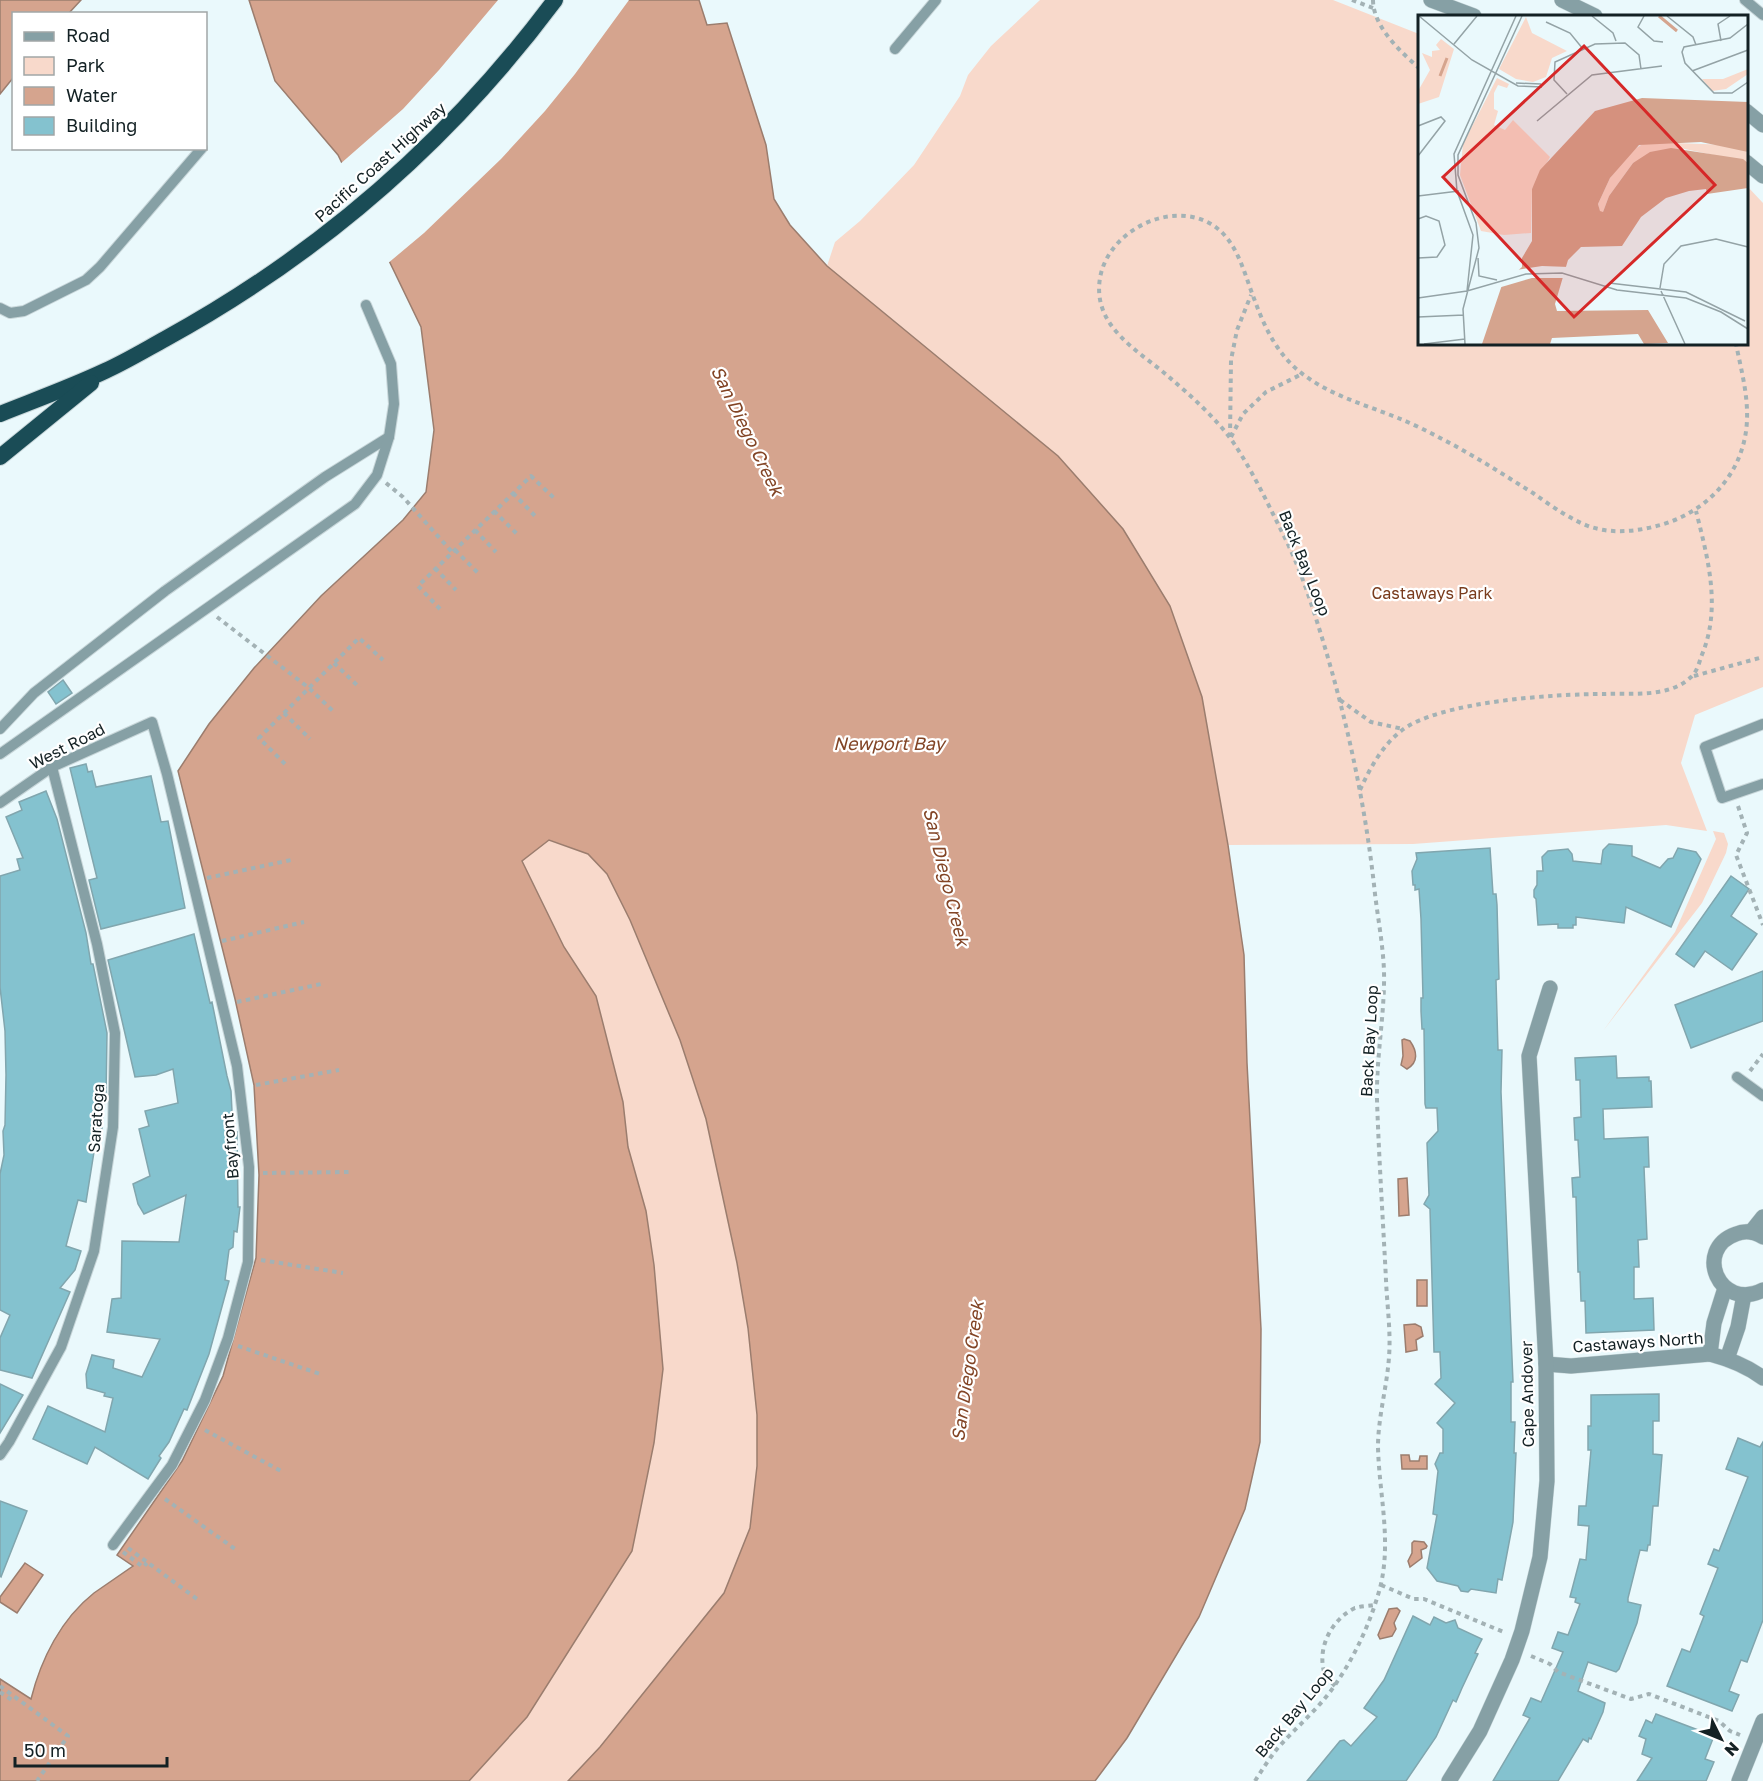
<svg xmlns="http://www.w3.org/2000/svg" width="1763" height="1781" viewBox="0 0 1763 1781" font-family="'Golos Text',sans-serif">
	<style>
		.green { fill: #f8d9cb }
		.water { fill: #d5a48e; stroke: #9b7d6e; stroke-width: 1.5 }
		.pier { fill: #eaf9fc }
		.building { fill: #84c2cf; stroke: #81a6ae; stroke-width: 1.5 }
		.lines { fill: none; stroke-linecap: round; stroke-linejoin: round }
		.service-casing { stroke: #c8d6d9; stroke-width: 12 }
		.minor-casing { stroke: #c8d6d9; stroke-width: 16 }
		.tertiary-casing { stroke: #c8d6d9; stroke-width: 16 }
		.trunk-casing { stroke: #c8d6d9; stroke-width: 18 }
		.path { stroke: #a3b2b5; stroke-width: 4; stroke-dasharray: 4.5 4.5; stroke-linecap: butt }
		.service { stroke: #86a0a5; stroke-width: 10 }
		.minor { stroke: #86a0a5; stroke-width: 15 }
		.tertiary { stroke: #86a0a5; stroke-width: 15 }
		.trunk { stroke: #1a4c56; stroke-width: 16 }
		.labels { text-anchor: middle; stroke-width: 4.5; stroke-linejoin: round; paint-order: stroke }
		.street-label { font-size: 16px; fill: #132124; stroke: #fff }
		.park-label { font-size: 16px; fill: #793c1d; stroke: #fff }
		.water-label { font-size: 18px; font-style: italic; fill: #824425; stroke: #fff }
		.inset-river { fill: none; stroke: #d5a48e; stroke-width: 3 }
		.inset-road { fill: none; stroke: #94a3a6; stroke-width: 1.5 }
		.view { fill: #d62828; fill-opacity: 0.15; stroke: #d62828; stroke-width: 3 }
		.inset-edge { fill: none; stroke: #132124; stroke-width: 3 }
	</style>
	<rect width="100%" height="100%" fill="#eaf9fc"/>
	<g class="green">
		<polygon points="1040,0 1333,0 1419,34 1420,344 1746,344 1747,186 1763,203 1763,687 1695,715 1681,763 1707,831 1666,825 1413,844 1228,845 1202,697 1058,456 827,266 835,242 860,221 914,165 960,96 968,75 991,46"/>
		<polygon points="1713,831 1724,833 1728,844 1726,853 1702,903 1603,1031 1675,932 1716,839"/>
		<polygon points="548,840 588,854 607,874 630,920 680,1040 706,1119 737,1263 748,1328 757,1415 757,1466 750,1528 724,1593 600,1747 568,1781 469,1781 527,1717 632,1551 654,1443 663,1369 654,1265 646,1211 628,1147 623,1102 596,996 564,947 522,861"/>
	</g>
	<g class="water">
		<polygon points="0,0 81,0 69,13 14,14 13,78 0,94"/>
		<path d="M249,0H699L707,25L727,23L766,145L774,199L790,225L827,266L1058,456L1123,529L1170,606L1202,697L1228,845L1244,955L1247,1063L1261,1329L1260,1442L1245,1509L1199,1617L1127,1738L1095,1781H568L600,1747L724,1593L750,1528L757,1466V1415L748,1328L737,1263L706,1119L680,1040L630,920L607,874L588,854L549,840L522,861L564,947L596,996L623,1102L628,1147L646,1211L654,1265L663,1369L654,1443L632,1551L527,1717L469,1781H0V1679L31,1699C41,1659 61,1619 94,1593C107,1584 120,1575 133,1566L117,1555L182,1461L223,1376L256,1258L259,1175L254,1085L235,999L178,771L209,724L254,668L321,596L403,520L426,492L434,430L421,327L338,155L275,81Z"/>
		<path d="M1404,1039L1410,1041C1417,1051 1419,1062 1407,1069L1401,1065L1403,1056L1402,1040Z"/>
		<polygon points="1407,1178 1409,1215 1399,1216 1398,1179"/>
		<rect x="1417" y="1280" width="10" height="26"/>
		<polygon points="1415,1324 1421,1327 1423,1336 1416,1340 1417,1350 1406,1352 1404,1325"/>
		<polygon points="1401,1455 1409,1455 1410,1461 1419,1461 1420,1456 1427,1456 1427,1469 1402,1469"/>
		<polygon points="1414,1541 1424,1542 1427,1546 1426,1548 1421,1550 1422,1558 1410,1567 1408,1561 1412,1553 1412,1543"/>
		<polygon points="25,1563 43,1575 17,1613 0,1602 0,1597"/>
		<polygon points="1397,1608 1400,1611 1394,1623 1396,1629 1392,1636 1380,1639 1378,1635 1389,1609"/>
	</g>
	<polygon class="pier" points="498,0 629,0 575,74 545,111 501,159 424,233 387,264 339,165 403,109 439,70"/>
	<g class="building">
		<polygon points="63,680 72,693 56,704 48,692"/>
		<polygon points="86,764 88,772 92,771 96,787 151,776 161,822 168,821 185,908 101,929 89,880 97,878 70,768"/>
		<polygon points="46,791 57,819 86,933 91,964 93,964 107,1033 106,1099 104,1099 101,1141 98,1141 97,1152 94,1152 86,1202 78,1200 66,1246 81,1251 75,1270 60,1288 70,1292 32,1378 0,1370 0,1338 10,1315 0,1310 0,1174 4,1155 3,1131 5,1125 6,1075 5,1031 0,987 0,876 20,870 17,859 23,858 6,817 22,810 19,802"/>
		<polygon points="1609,844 1632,846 1632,856 1660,868 1668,859 1673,858 1678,848 1696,852 1701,859 1671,927 1626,907 1624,923 1576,917 1576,925 1573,925 1573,928 1558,928 1558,924 1538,925 1536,899 1534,897 1534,890 1537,885 1537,871 1543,871 1542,857 1548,851 1568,849 1572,854 1573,861 1601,864 1603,850"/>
		<polygon points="1490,848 1493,894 1496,894 1497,905 1499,979 1496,980 1498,1050 1502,1050 1501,1092 1513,1382 1511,1382 1511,1422 1515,1422 1514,1453 1516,1453 1513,1522 1502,1580 1498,1579 1496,1593 1471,1589 1468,1592 1461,1591 1458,1586 1437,1581 1427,1568 1437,1515 1433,1514 1438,1471 1435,1464 1440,1453 1443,1453 1443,1429 1437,1423 1455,1403 1435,1384 1441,1378 1440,1352 1434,1352 1430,1209 1424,1204 1429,1195 1427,1143 1438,1131 1437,1108 1426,1108 1425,1104 1424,1029 1422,1029 1421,1011 1421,998 1423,998 1421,919 1419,889 1415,890 1415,885 1413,885 1412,871 1417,859 1416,853"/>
		<polygon points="1731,876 1749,889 1731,916 1757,934 1732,970 1705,951 1694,967 1676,954"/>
		<polygon points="194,934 210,1003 212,1002 227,1076 231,1091 233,1132 237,1132 238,1207 240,1207 237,1232 234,1231 233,1247 229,1250 225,1280 229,1281 209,1354 187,1410 184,1409 169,1442 159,1456 161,1458 148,1479 95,1447 87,1464 33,1439 48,1406 105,1432 113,1398 104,1396 105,1393 87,1388 86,1374 92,1355 114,1360 113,1368 142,1377 160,1339 107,1332 112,1299 121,1298 122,1241 179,1242 186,1195 144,1214 138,1204 133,1184 150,1176 139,1129 149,1126 145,1111 178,1103 173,1069 156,1075 135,1077 108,960"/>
		<polygon points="1763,971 1763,1021 1691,1048 1675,1005"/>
		<polygon points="1616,1056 1617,1078 1649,1077 1649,1081 1651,1081 1652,1107 1603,1109 1604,1139 1648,1137 1649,1167 1644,1167 1647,1239 1638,1240 1639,1267 1634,1267 1634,1299 1653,1298 1654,1330 1586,1333 1585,1301 1581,1301 1580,1272 1578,1272 1576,1197 1573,1197 1572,1178 1580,1177 1578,1140 1575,1140 1574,1118 1581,1117 1580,1080 1576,1080 1575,1058"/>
		<polygon points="0,1384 23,1395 0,1433"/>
		<polygon points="1659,1394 1659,1421 1653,1421 1653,1454 1662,1455 1658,1506 1653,1506 1650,1545 1648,1545 1647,1551 1640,1550 1628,1598 1628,1602 1641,1605 1637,1623 1619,1669 1616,1672 1588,1662 1578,1691 1605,1703 1603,1712 1591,1739 1589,1738 1588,1742 1583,1739 1558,1781 1493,1781 1530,1718 1523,1715 1531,1698 1541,1702 1563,1652 1552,1648 1558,1632 1568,1635 1580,1604 1575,1602 1576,1598 1570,1597 1580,1559 1586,1560 1589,1526 1578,1525 1579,1506 1586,1506 1591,1450 1588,1450 1588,1426 1591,1426 1591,1395"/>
		<polygon points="1738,1438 1760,1447 1763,1442 1763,1620 1747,1662 1741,1660 1729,1691 1739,1695 1732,1711 1667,1686 1682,1649 1690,1652 1704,1616 1700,1614 1718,1568 1708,1564 1714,1549 1719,1551 1748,1477 1726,1469"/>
		<polygon points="0,1501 27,1511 1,1577 0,1576"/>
		<polygon points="1413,1616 1430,1625 1434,1617 1446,1623 1455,1620 1458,1628 1482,1639 1475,1653 1478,1654 1462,1688 1456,1702 1453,1700 1436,1737 1406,1781 1307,1781 1340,1741 1344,1740 1351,1746 1377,1717 1364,1708 1384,1680"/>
		<polygon points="1656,1714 1714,1736 1705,1759 1714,1762 1706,1781 1637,1781 1652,1758 1642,1754 1646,1739 1639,1736 1646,1720 1652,1723"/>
	</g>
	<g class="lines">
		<defs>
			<g id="service">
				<polyline points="1745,0 1763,15"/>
				<polyline points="895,49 936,0"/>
				<polyline points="0,308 10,313 24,311 86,280 100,267 202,148"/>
				<polyline points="1763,724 1705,747 1722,798 1763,784"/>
				<polyline points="0,729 34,693 165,591 325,477 389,437"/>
				<polyline points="0,754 355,504 377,475 389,437 394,404 391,364 366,305"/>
				<polyline points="0,803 52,767 152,722 167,774 237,1066 249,1167 248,1262 228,1338 205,1400 172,1465 113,1545"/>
				<polyline points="1737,1077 1763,1096"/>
				<polyline points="0,1455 9,1442 61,1347 94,1251 113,1127 115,1033 97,944 52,767"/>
			</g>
			<g id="minor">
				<polyline points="1751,1232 1763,1217"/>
				<path d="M1763,1237C1755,1232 1745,1230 1736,1234C1693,1249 1719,1312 1763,1290"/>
				<polyline points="1710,1354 1714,1323 1725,1288"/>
				<polyline points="1727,1359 1738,1327 1744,1295"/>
				<path d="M1546,1364L1571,1366L1710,1354C1729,1359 1747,1366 1763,1378"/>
				<polyline points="1449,1781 1480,1731 1512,1660 1522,1631 1540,1557 1547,1481 1546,1364 1529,1056 1550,988"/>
				<polyline points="1739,1781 1763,1721"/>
			</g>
			<g id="tertiary">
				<polyline points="1431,0 1474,16"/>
				<polyline points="1562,0 1595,16"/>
				<polyline points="1746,111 1763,125"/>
				<polyline points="1746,162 1763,176"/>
			</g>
			<g id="trunk">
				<path d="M0,414C35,400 71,387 105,371C125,362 145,350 165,339C320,254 449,142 555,0"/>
				<polyline points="0,457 91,383"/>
			</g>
		</defs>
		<use href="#service" class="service-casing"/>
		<use href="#minor" class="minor-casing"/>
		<use href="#tertiary" class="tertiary-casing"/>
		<use href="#trunk" class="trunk-casing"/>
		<g class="path">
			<polyline points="1352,0 1373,8"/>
			<path d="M1373,0C1373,27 1401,52 1420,69"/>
			<polyline points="1230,437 1231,360 1237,330 1251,295"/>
			<polyline points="1231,437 1243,414 1266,392 1302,374"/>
			<polyline points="386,483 403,497 452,552"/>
			<polyline points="513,493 536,517"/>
			<polyline points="494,511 518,535"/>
			<polyline points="475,530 496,552"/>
			<polyline points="455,550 478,573"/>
			<polyline points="435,568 456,590"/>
			<polyline points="440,609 418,586 531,476 554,498"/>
			<polyline points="217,617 309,688 335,713"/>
			<polyline points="334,663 360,688"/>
			<polyline points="1694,676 1763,657"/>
			<polyline points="1340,700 1371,722 1403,729"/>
			<polyline points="284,713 310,739"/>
			<polyline points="285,764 259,738 359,638 383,660"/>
			<path d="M1360,790C1370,768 1382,746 1401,731C1439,701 1556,694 1604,694C1633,693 1669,698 1691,677C1696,673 1699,664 1701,657C1722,609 1708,559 1696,511"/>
			<polyline points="1738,806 1747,833 1736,855 1763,925"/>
			<polyline points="207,878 291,860"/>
			<polyline points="222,941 304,922"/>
			<polyline points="237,1002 321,984"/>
			<polyline points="1750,1071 1763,1054"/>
			<polyline points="256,1085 339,1070"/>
			<polyline points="263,1173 350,1172"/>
			<polyline points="261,1260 343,1273"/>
			<polyline points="238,1346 320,1374"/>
			<polyline points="205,1430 281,1471"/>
			<polyline points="165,1499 235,1549"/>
			<polyline points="128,1548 197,1599"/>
			<polyline points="123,1552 143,1567 147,1563"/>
			<polyline points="1381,1585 1414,1599 1424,1599 1506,1633"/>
			<polyline points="1531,1656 1550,1664 1558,1672 1631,1699 1649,1694 1719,1721 1730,1731 1740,1735"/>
			<polyline points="0,1686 68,1736 37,1781"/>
			<path d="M1335,1686C1330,1681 1324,1675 1323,1667C1319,1643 1334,1618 1355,1608C1361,1606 1368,1606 1374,1605"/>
			<polyline points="0,1692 12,1700 16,1699"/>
			<path d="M1255,1781C1262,1770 1269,1759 1277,1749C1296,1727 1321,1707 1337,1682C1356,1654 1371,1621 1380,1588C1392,1541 1379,1494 1378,1447C1378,1417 1387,1387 1389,1357C1391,1332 1387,1305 1386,1280C1383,1220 1379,1160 1377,1100C1376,1057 1385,1014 1384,971C1383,945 1378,919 1375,894C1366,808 1348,724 1323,641C1312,605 1300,567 1282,532C1267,502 1252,470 1233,442C1216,418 1191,396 1169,377C1138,350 1092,327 1100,278C1108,231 1170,200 1211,224C1238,240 1244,274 1255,301C1265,329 1279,357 1304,375C1332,396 1366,405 1398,418C1413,424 1429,432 1444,440C1475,456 1504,475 1533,493C1550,505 1568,518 1588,526C1613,535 1640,531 1664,524C1711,509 1745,470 1747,420C1748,394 1741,369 1736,344"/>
		</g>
		<use href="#service" class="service"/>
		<use href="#minor" class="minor"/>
		<use href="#tertiary" class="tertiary"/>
		<use href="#trunk" class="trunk"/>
	</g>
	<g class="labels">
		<g class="street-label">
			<text transform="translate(380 162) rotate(-42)" y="6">Pacific Coast Highway</text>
			<text transform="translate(1305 563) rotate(68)" y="6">Back Bay Loop</text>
			<text transform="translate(67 746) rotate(-27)" y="6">West Road</text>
			<text transform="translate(1369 1041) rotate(-87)" y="6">Back Bay Loop</text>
			<text transform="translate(96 1118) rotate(-86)" y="6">Saratoga</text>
			<text transform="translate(230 1146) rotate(-95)" y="6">Bayfront</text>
			<text transform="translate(1638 1342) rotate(-4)" y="6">Castaways North</text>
			<text transform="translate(1527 1394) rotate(-91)" y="6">Cape Andover</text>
			<text transform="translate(1294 1712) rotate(-50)" y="6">Back Bay Loop</text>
		</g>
		<g class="park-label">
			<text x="1432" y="599">Castaways Park</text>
		</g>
		<g class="water-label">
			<text transform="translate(747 431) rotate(64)" y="6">San Diego Creek</text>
			<text x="889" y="750">Newport Bay</text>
			<text transform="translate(946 877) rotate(76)" y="6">San Diego Creek</text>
			<text transform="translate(968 1371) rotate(-82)" y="6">San Diego Creek</text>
		</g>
	</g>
	<g transform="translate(1418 15)">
		<rect width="330" height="330" fill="#eaf9fc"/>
		<path d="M108,2L114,18L149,36L134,43L128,62L115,67L98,64L81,54ZM23,24L36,34L21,82L0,89V76L12,55L4,38L14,42V36L22,35L18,30ZM330,54V59L308,74L294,76L284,64H305ZM79,63L91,69L89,73L80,70L76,78V94L80,96L76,110L87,115L95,105L132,142L114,174L113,218L86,220L63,216L42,160L45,129ZM228,127L313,130L330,137V141L329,147L262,133L215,148L191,181L185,197H182L180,189L192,163L212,137Z" fill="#f8d9cb"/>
		<path d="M224,83L330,87V137L283,127L221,130L192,163L180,189L182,196L185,197L191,181L215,148L232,137L253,133L325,144L330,148V173L289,179L288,174L271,176L248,183L223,202L204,231L163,232L150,245L137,289L139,296L230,295L250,328L226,329L220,319L134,323L132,329H64L84,270L104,252V243L114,226V174L122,155L177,96Z" fill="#d5a48e"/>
		<path d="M124,251L151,252L146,263H114L80,273L98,255Z" fill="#eaf9fc"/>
		<path class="inset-river" d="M241,1L259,16M22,61L29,43"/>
		<path class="inset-road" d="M1,1L54,45L100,71L124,72M174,1L195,18L198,26M226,1L220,12L236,26L245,27M249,1L275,22L278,30M128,7L152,18L165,34M330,9L312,23L266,32L264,37L267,48L296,78H314L330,67M303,26L300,9L312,1M36,29L59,1M274,56L330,35M98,68L123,69M149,79L136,65L137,47L177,29L207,28L221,40L223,54M119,106L174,60L244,51M0,111L23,102L27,106L0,141M0,181L41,176M0,204L8,201L21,206L27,230L19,242L0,243M60,243L61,261L79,265M191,268L268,277L327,306M242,273L246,249L263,231L298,224L330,232M49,276L55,220L39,176L36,139L98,1M243,276L267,329M0,283L49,276L108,259L144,258L199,275L268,283L303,297L330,314M0,302L46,300M6,329L47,324M47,329L45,294L61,233L58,208L40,160V140L104,1"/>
		<path class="view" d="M166,31L297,170L156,302L25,162Z"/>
		<rect width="330" height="330" class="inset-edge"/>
	</g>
	<rect x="12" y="12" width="195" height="138" fill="#ffffff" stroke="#a1a6a7" stroke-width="1.5"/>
	<rect x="24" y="32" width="30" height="9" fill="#86a0a5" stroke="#a1a6a7" stroke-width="1.5"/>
	<text x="66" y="42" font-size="18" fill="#132124">Road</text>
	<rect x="24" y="57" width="30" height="18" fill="#f8d9cb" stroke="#a1a6a7" stroke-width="1.5"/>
	<text x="66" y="72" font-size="18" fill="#132124">Park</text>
	<rect x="24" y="87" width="30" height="18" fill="#d5a48e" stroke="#a1a6a7" stroke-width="1.5"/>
	<text x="66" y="102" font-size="18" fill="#132124">Water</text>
	<rect x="24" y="117" width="30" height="18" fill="#84c2cf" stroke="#a1a6a7" stroke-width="1.5"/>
	<text x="66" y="132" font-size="18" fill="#132124">Building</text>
	<g transform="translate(1721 1739) rotate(133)" stroke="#ffffff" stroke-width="4.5" paint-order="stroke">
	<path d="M0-4.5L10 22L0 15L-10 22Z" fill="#132124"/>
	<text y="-9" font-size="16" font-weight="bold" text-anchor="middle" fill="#132124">N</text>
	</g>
	<path d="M15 1757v9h152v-9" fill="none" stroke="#132124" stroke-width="3"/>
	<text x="24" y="1757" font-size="18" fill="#132124" stroke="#ffffff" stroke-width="4.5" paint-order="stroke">50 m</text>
</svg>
